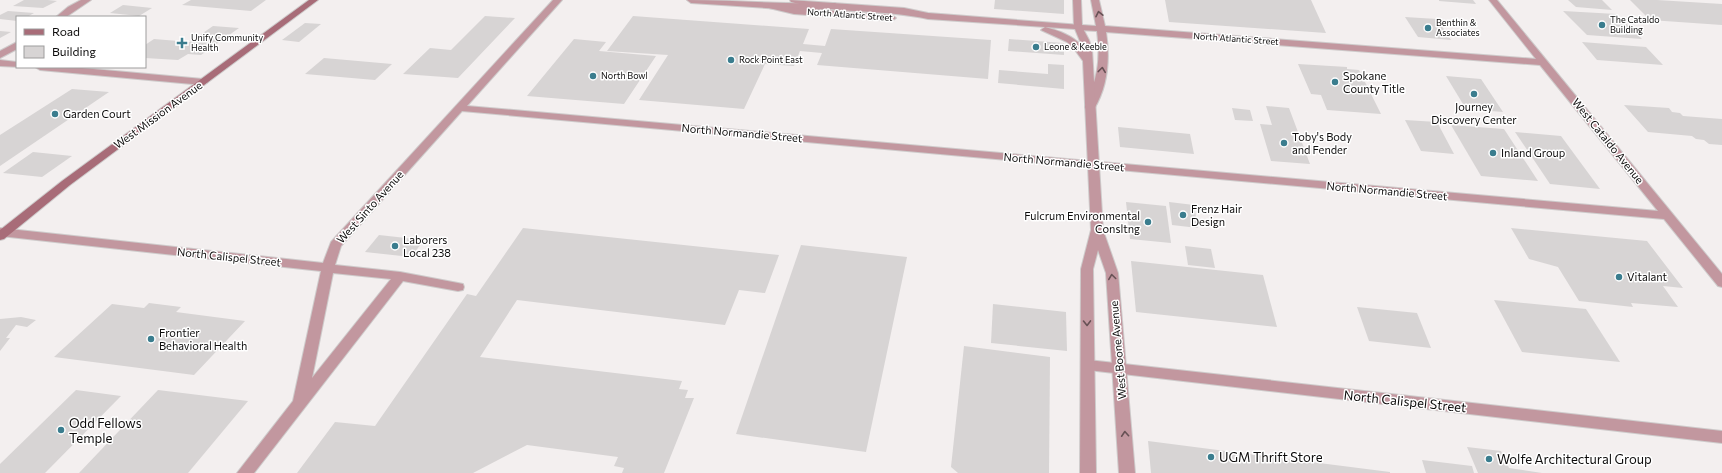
<svg xmlns="http://www.w3.org/2000/svg" width="1722" height="473" viewBox="0 0 1722 473" font-family="Commissioner,sans-serif">
	<style>
		.building { fill: #d7d4d4 }
		.lines { fill: none; stroke-linecap: round; stroke-linejoin: round }
		.minor-casing { stroke: #cecbcb; stroke-width: 2 }
		.tertiary-casing { stroke: #cecbcb; stroke-width: 2 }
		.secondary-casing { stroke: #cecbcb; stroke-width: 2 }
		.minor { fill: #c2979f; fill-rule: evenodd }
		.tertiary { fill: #c2979f; fill-rule: evenodd }
		.secondary { fill: #a86c78; fill-rule: evenodd }
		.oneway { stroke: #675155 }
		.poi-dot { fill: #3a7d8e; stroke: #fff; stroke-width: 1.5 }
		.labels { text-anchor: middle; stroke-width: 3; stroke-linejoin: round; paint-order: stroke }
		.far-street-label { font-size: 9px; fill: #0c0b0b; stroke: #fff }
		.far-poi-label { font-size: 9px; fill: #0c0b0b; stroke: #fff; text-anchor: start }
		.poi-label { font-size: 11px; fill: #0c0b0b; stroke: #fff; text-anchor: start }
		.street-label { font-size: 11px; fill: #0c0b0b; stroke: #fff }
		.near-street-label { font-size: 13px; fill: #0c0b0b; stroke: #fff }
		.near-poi-label { font-size: 13px; fill: #0c0b0b; stroke: #fff; text-anchor: start }
	</style>
	<rect width="100%" height="100%" fill="#f3efef"/>
	<g class="building">
		<polygon points="24,0 48,0 57,1 43,8 13,6"/>
		<polygon points="191,0 266,0 251,11 182,5"/>
		<polygon points="995,0 1064,0 1064,14 994,9"/>
		<polygon points="1165,0 1311,0 1326,33 1169,22"/>
		<polygon points="1439,0 1473,0 1476,4 1439,1"/>
		<polygon points="1568,0 1602,0 1612,10 1576,7"/>
		<polygon points="1630,0 1657,0 1722,4 1722,25 1650,20"/>
		<polygon points="123,5 152,8 139,16 110,13"/>
		<polygon points="8,11 34,13 27,17 17,17 17,21 0,19 0,15"/>
		<polygon points="1563,11 1616,14 1642,39 1587,35"/>
		<polygon points="485,16 515,18 458,78 403,74 430,48 451,50"/>
		<polygon points="633,16 809,29 803,44 825,46 831,29 991,40 988,79 817,65 822,53 800,51 794,66 765,64 744,109 639,100 668,55 607,51"/>
		<polygon points="1405,17 1437,19 1451,40 1418,37"/>
		<polygon points="305,23 321,24 299,42 282,40"/>
		<polygon points="213,26 239,28 201,55 188,54 178,60 145,58 145,45 154,39 190,42"/>
		<polygon points="0,31 11,32 0,38"/>
		<polygon points="574,39 606,42 599,51 656,56 624,104 527,96"/>
		<polygon points="1009,39 1064,43 1064,55 1008,51"/>
		<polygon points="1582,42 1646,47 1663,65 1597,60"/>
		<polygon points="324,58 392,64 375,80 305,74"/>
		<polygon points="1048,64 1064,65 1064,89 998,83 999,70 1048,74"/>
		<polygon points="1298,64 1347,67 1347,69 1359,70 1381,114 1327,110 1321,95 1311,94"/>
		<polygon points="1446,76 1481,79 1503,112 1466,109"/>
		<polygon points="72,89 109,92 0,166 0,135"/>
		<polygon points="1624,105 1669,108 1672,112 1680,113 1683,116 1722,119 1722,145 1709,144 1704,140 1696,139 1692,136 1648,132"/>
		<polygon points="1266,106 1289,108 1310,164 1271,161 1260,124 1272,125"/>
		<polygon points="1232,108 1250,110 1253,121 1235,120"/>
		<polygon points="1405,120 1437,122 1454,154 1421,151"/>
		<polygon points="1451,125 1504,129 1538,181 1481,176"/>
		<polygon points="1118,127 1190,134 1194,154 1120,147"/>
		<polygon points="1515,132 1561,136 1600,189 1550,184"/>
		<polygon points="33,152 72,156 42,177 3,173"/>
		<polygon points="1126,202 1166,206 1171,243 1130,239"/>
		<polygon points="1169,202 1194,205 1198,228 1172,225"/>
		<polygon points="523,228 779,255 765,293 739,290 725,325 517,300 480,357 682,381 679,389 688,390 685,398 694,398 664,473 622,473 624,468 614,466 618,457 527,445 473,473 297,473 335,422 375,426 467,294 476,296"/>
		<polygon points="1511,228 1647,241 1683,288 1663,286 1678,307 1631,303 1633,307 1579,301 1558,267 1529,259"/>
		<polygon points="379,235 424,240 411,257 365,252"/>
		<polygon points="801,245 907,257 866,452 736,434"/>
		<polygon points="1185,246 1211,249 1215,268 1188,265"/>
		<polygon points="1131,261 1263,275 1277,327 1136,312"/>
		<polygon points="1494,300 1586,309 1620,362 1522,352"/>
		<polygon points="149,303 181,307 176,312 245,321 194,375 54,357 112,304 144,308"/>
		<polygon points="993,304 1066,312 1067,351 991,343"/>
		<polygon points="1357,307 1417,313 1431,348 1369,341"/>
		<polygon points="21,317 36,320 27,327 16,325 6,338 10,338 0,351 0,319"/>
		<polygon points="964,346 1050,357 1049,473 958,473 951,467"/>
		<polygon points="76,390 121,396 45,473 0,473 0,464"/>
		<polygon points="158,390 248,401 188,473 79,473"/>
		<polygon points="1148,441 1390,472 1390,473 1151,473"/>
		<polygon points="1467,447 1501,451 1509,468 1542,473 1478,473"/>
		<polygon points="1422,460 1472,466 1474,473 1426,473"/>
	</g>
	<g class="lines">
		<defs>
			<g id="minor">
				<polygon points="81,0 91,0 66,17 56,17 68,7"/>
				<path d="M553,0H562L467,106L1658,211L1540,65L1106,32C1110,58 1108,86 1094,109H1086L1085,107C1097,78 1101,63 1097,31L1078,30L1074,27L1073,0H1081L1082,25L1096,26L1091,0H1099L1105,26L1536,59L1489,0H1497L1722,274V287L1718,286L1664,219L462,111L341,246L335,265L400,272L458,283L463,284L464,287L463,290L458,291L403,281L254,473H237L293,401L321,271L0,236V228L323,263L331,242ZM333,273L391,279L312,378Z"/>
				<path d="M687,0C736,0 786,5 835,3L839,6L835,9L798,10L691,3Z"/>
				<polygon points="17,42 17,49 0,58 0,51"/>
				<polygon points="0,60 17,62 17,67 20,67 0,66"/>
				<polygon points="35,67 71,67 203,79 208,82 203,85 40,70"/>
				<polygon points="1088,360 1722,431 1722,443 1088,370 1083,369 1081,365 1083,361"/>
			</g>
			<g id="tertiary">
				<path d="M790,0L904,8L928,13L1081,25L1089,40L1092,49L1103,230L1118,273L1135,473H1119L1106,273L1098,250L1093,269L1096,473H1080L1081,269L1091,230L1083,61L1075,50L1067,42L1041,30L1045,27C1059,31 1072,35 1082,46L1075,29L928,19C883,9 835,14 791,2Z"/>
				<polygon points="772,3 794,8 892,15 896,18 892,21 794,14 769,8 768,6 769,4"/>
			</g>
			<polygon id="secondary" points="309,0 318,0 70,185 4,239 0,240 0,230 62,181"/>
		</defs>
		<use href="#minor" class="minor-casing"/>
		<use href="#tertiary" class="tertiary-casing"/>
		<use href="#secondary" class="secondary-casing"/>
		<use href="#minor" class="minor"/>
		<use href="#tertiary" class="tertiary"/>
		<use href="#secondary" class="secondary"/>
	</g>
	<defs><path id="oneway-chevron" d="M-2-3.5L2.5 0L-2 3.5" fill="none" stroke-width="1.6" stroke-linecap="round" stroke-linejoin="round"/></defs>
	<g class="oneway">
		<use href="#oneway-chevron" transform="translate(1099 14) rotate(-102)"/>
		<use href="#oneway-chevron" transform="translate(1102 70) rotate(-83)"/>
		<use href="#oneway-chevron" transform="translate(1112 277) rotate(-98)"/>
		<use href="#oneway-chevron" transform="translate(1087 323) rotate(89)"/>
		<use href="#oneway-chevron" transform="translate(1125 434) rotate(-94)"/>
	</g>
	<g class="poi-dot">
		<circle cx="1602" cy="25" r="4"/>
		<circle cx="1428" cy="28" r="4"/>
		<path d="M180 37h4v4h4v4h-4v4h-4v-4h-4v-4h4z"/>
		<circle cx="1036" cy="47" r="4"/>
		<circle cx="731" cy="60" r="4"/>
		<circle cx="593" cy="76" r="4"/>
		<circle cx="1335" cy="82" r="4"/>
		<circle cx="1474" cy="94" r="4"/>
		<circle cx="55" cy="114" r="4"/>
		<circle cx="1284" cy="143" r="4"/>
		<circle cx="1493" cy="153" r="4"/>
		<circle cx="1183" cy="215" r="4"/>
		<circle cx="1148" cy="222" r="4"/>
		<circle cx="395" cy="246" r="4"/>
		<circle cx="1619" cy="277" r="4"/>
		<circle cx="151" cy="339" r="4"/>
		<circle cx="61" cy="430" r="4"/>
		<circle cx="1211" cy="457" r="4"/>
		<circle cx="1489" cy="459" r="4"/>
	</g>
	<g class="labels">
		<g class="far-street-label">
			<text transform="translate(850 15) rotate(4)" y="3">North Atlantic Street</text>
			<text transform="translate(1236 39) rotate(4)" y="3">North Atlantic Street</text>
		</g>
		<g class="far-poi-label">
			<text x="1610" y="23">The Cataldo<tspan x="1610" dy="10">Building</tspan></text>
			<text x="1436" y="26">Benthin &amp;<tspan x="1436" dy="10">Associates</tspan></text>
			<text x="191" y="41">Unify Community<tspan x="191" dy="10">Health</tspan></text>
			<text x="1044" y="50">Leone &amp; Keeble</text>
			<text x="739" y="63">Rock Point East</text>
			<text x="601" y="79">North Bowl</text>
		</g>
		<g class="poi-label">
			<text x="1343" y="80">Spokane<tspan x="1343" dy="13">County Title</tspan></text>
			<text x="1474" y="111" text-anchor="middle">Journey<tspan x="1474" dy="13">Discovery Center</tspan></text>
			<text x="63" y="118">Garden Court</text>
			<text x="1292" y="141">Toby's Body<tspan x="1292" dy="13">and Fender</tspan></text>
			<text x="1501" y="157">Inland Group</text>
			<text x="1191" y="213">Frenz Hair<tspan x="1191" dy="13">Design</tspan></text>
			<text x="1140" y="220" text-anchor="end">Fulcrum Environmental<tspan x="1140" dy="13">Consltng</tspan></text>
			<text x="403" y="244">Laborers<tspan x="403" dy="13">Local 238</tspan></text>
			<text x="1627" y="281">Vitalant</text>
			<text x="159" y="337">Frontier<tspan x="159" dy="13">Behavioral Health</tspan></text>
		</g>
		<g class="street-label">
			<text transform="translate(158 115) rotate(-36)" y="4">West Mission Avenue</text>
			<text transform="translate(742 133) rotate(5)" y="4">North Normandie Street</text>
			<text transform="translate(1608 141) rotate(51)" y="4">West Cataldo Avenue</text>
			<text transform="translate(1064 162) rotate(5)" y="4">North Normandie Street</text>
			<text transform="translate(1387 191) rotate(5)" y="4">North Normandie Street</text>
			<text transform="translate(370 207) rotate(-48)" y="4">West Sinto Avenue</text>
			<text transform="translate(229 257) rotate(6)" y="4">North Calispel Street</text>
			<text transform="translate(1118 350) rotate(-95)" y="4">West Boone Avenue</text>
		</g>
		<g class="near-street-label">
			<text transform="translate(1405 401) rotate(6)" y="5">North Calispel Street</text>
		</g>
		<g class="near-poi-label">
			<text x="69" y="428">Odd Fellows<tspan x="69" dy="15">Temple</tspan></text>
			<text x="1219" y="462">UGM Thrift Store</text>
			<text x="1497" y="464">Wolfe Architectural Group</text>
		</g>
	</g>
	<rect x="16" y="16" width="130" height="52" fill="#ffffff" stroke="#9e9d9d"/>
	<rect x="24" y="29" width="20" height="6" fill="#a86c78" stroke="#9e9d9d"/>
	<text x="52" y="36" font-size="12" fill="#0c0b0b">Road</text>
	<rect x="24" y="46" width="20" height="12" fill="#d7d4d4" stroke="#9e9d9d"/>
	<text x="52" y="56" font-size="12" fill="#0c0b0b">Building</text>
</svg>
